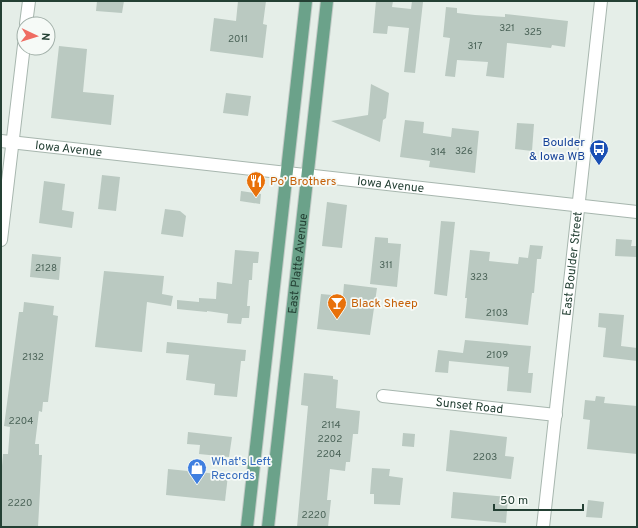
<svg xmlns="http://www.w3.org/2000/svg" width="638" height="528" viewBox="0 0 638 528" font-family="Overpass,sans-serif">
	<style>
		.building { fill: #bac9c1 }
		.lines { fill: none; stroke-linecap: round; stroke-linejoin: round }
		.minor-casing { stroke: #a7b6ae; stroke-width: 14 }
		.major-casing { stroke: #c2cac6; stroke-width: 14 }
		.minor { stroke: #fff; stroke-width: 12 }
		.major { stroke: #6ba28a; stroke-width: 12 }
		.labels { text-anchor: middle; stroke-width: 3.5; stroke-linejoin: round; paint-order: stroke }
		.number-label { font-size: 10px; fill: #4a6257 }
		.transit-label { font-size: 12px; fill: #164399; stroke: #f6faf7; text-anchor: end }
		.street-label { font-size: 12px; fill: #244034; stroke: #f6faf7 }
		.food-label { font-size: 12px; fill: #c56008; stroke: #f6faf7; text-anchor: start }
		.shop-label { font-size: 12px; fill: #366cbe; stroke: #f6faf7; text-anchor: start }
	</style>
	<rect width="100%" height="100%" fill="#e5eee8"/>
	<g class="building">
		<polygon points="97,1 124,1 122,13 96,11"/>
		<polygon points="238,1 266,1 263,24 267,25 263,58 210,51 214,18 236,21"/>
		<polygon points="376,1 393,1 392,7 411,9 412,1 423,2 415,73 404,72 409,28 388,26 387,34 373,33"/>
		<polygon points="446,7 457,8 457,13 475,15 505,17 505,14 568,21 565,47 552,45 551,48 507,43 504,78 486,76 488,62 457,60 455,77 445,76 450,38 443,37"/>
		<polygon points="59,46 87,49 83,92 114,95 111,125 51,118"/>
		<polygon points="371,84 389,93 386,118 383,120 380,142 331,121 368,115"/>
		<polygon points="226,93 251,96 248,116 223,113"/>
		<polygon points="405,120 424,122 423,133 451,137 452,128 479,131 475,173 429,167 430,161 400,157"/>
		<polygon points="517,123 534,124 532,151 515,149"/>
		<polygon points="102,175 120,177 116,211 98,209"/>
		<polygon points="44,181 65,184 62,210 74,212 72,228 39,223"/>
		<polygon points="241,191 261,194 260,204 240,201"/>
		<polygon points="327,202 347,205 342,248 322,246"/>
		<polygon points="165,209 180,211 186,216 183,237 161,234"/>
		<polygon points="441,221 455,222 447,296 434,294"/>
		<polygon points="375,237 388,238 388,243 401,244 397,287 370,284"/>
		<polygon points="616,239 632,240 631,246 637,246 637,257 615,256"/>
		<polygon points="530,245 543,246 541,259 537,259 534,293 532,293 528,325 465,318 467,298 465,298 470,250 490,252 489,261 518,264 519,257 528,258"/>
		<polygon points="235,250 259,252 258,263 253,263 252,280 249,280 247,306 250,306 249,318 242,318 241,324 227,323 228,314 207,311 207,312 177,309 177,300 199,302 199,298 216,299 217,282 232,284"/>
		<polygon points="32,254 61,257 59,280 30,277"/>
		<polygon points="104,271 164,276 162,294 173,296 171,306 147,302 142,352 95,347"/>
		<polygon points="344,284 377,288 370,335 317,329 321,294 343,296"/>
		<polygon points="24,302 54,306 53,315 58,316 48,402 43,402 42,412 39,411 35,444 39,444 39,455 42,455 38,527 1,527 1,478 3,454 8,454 10,427 4,426 19,312 23,312"/>
		<polygon points="599,313 624,315 621,346 637,348 637,361 603,357 606,328 598,327"/>
		<polygon points="465,340 531,346 528,373 533,373 531,393 507,391 509,367 449,361 448,373 435,372 438,350 463,353"/>
		<polygon points="167,342 246,350 245,361 241,361 237,397 214,395 215,384 186,380 189,355 166,353"/>
		<polygon points="304,373 333,376 333,379 338,380 336,408 360,411 358,434 353,434 350,462 346,462 345,471 330,469 327,500 331,500 328,527 297,527 308,406 301,405"/>
		<polygon points="596,396 605,397 604,403 637,406 637,454 587,449 590,420 583,419 585,400 595,401"/>
		<polygon points="450,430 507,437 505,456 514,457 511,479 446,471"/>
		<polygon points="188,432 232,437 229,457 199,454 200,445 187,444"/>
		<polygon points="403,433 415,434 414,447 402,446"/>
		<polygon points="372,468 390,469 389,476 403,478 400,505 374,504 374,494 370,494"/>
		<polygon points="168,469 228,475 225,501 166,495"/>
		<polygon points="453,492 508,497 506,523 451,518"/>
		<polygon points="588,500 604,502 602,518 586,517"/>
	</g>
	<g class="lines">
		<defs>
			<g id="minor">
				<polyline points="26,24 29,1"/>
				<path id="s1" d="M1,141L637,212"/>
				<polyline points="1,240 24,45"/>
				<path id="s2" d="M383,396L556,415"/>
				<path id="s3" d="M543,527L601,1"/>
			</g>
			<g id="major">
				<polyline points="247,527 306,1"/>
				<path id="s4" d="M268,527L327,1"/>
			</g>
		</defs>
		<use href="#minor" class="minor-casing"/>
		<use href="#major" class="major-casing"/>
		<use href="#minor" class="minor"/>
		<use href="#major" class="major"/>
	</g>
	<defs>
		<symbol id="bus-pin" viewBox="-11 -11 22 30"><path d="M0 17L-7.5 6A9.5 9.5 0 1 1 7.5 6Z" fill="#1a4fb4" stroke="#f6faf7"/><path d="M-5-6H5V4H4V6H2V4H-2V6H-4V4H-5ZM-3.5-4V0h7V-4ZM-3.5 1.2v1.5H-2V1.2ZM2 1.2v1.5H3.5V1.2Z" fill="#fff"/></symbol>
		<symbol id="restaurant-pin" viewBox="-11 -11 22 30"><path d="M0 17L-7.5 6A9.5 9.5 0 1 1 7.5 6Z" fill="#e8710a" stroke="#f6faf7"/><path d="M-5-6h1v4h1v-4h1v4h1v-4h1v5L-1.5 .5V6h-2V.5L-5-1ZM5-6V6H3V1.5H1.5Q1.5-4 5-6Z" fill="#fff"/></symbol>
		<symbol id="bar-pin" viewBox="-11 -11 22 30"><path d="M0 17L-7.5 6A9.5 9.5 0 1 1 7.5 6Z" fill="#e8710a" stroke="#f6faf7"/><path d="M-6-5H6L.8 .8V4.5H3.5V6h-7V4.5H-.8V.8Z" fill="#fff"/></symbol>
		<symbol id="shop-pin" viewBox="-11 -11 22 30"><path d="M0 17L-7.5 6A9.5 9.5 0 1 1 7.5 6Z" fill="#3f7fe0" stroke="#f6faf7"/><path d="M-5-2.5h2.3a2.7 3.5 0 0 1 5.4 0H5L5.5 6h-11ZM-1.5-2.5h3a1.5 2.3 0 0 0-3 0Z" fill="#fff"/></symbol>
	</defs>
	<g fill-rule="evenodd">
		<use href="#bus-pin" x="588" y="138" width="22" height="30"/>
		<use href="#restaurant-pin" x="245" y="170" width="22" height="30"/>
		<use href="#bar-pin" x="326" y="292" width="22" height="30"/>
		<use href="#shop-pin" x="186" y="457" width="22" height="30"/>
	</g>
	<g class="labels">
		<g class="number-label">
			<text x="507" y="31">321</text>
			<text x="533" y="35">325</text>
			<text x="238" y="42">2011</text>
			<text x="475" y="49">317</text>
			<text x="464" y="154">326</text>
			<text x="438" y="155">314</text>
			<text x="386" y="268">311</text>
			<text x="46" y="271">2128</text>
			<text x="479" y="280">323</text>
			<text x="497" y="316">2103</text>
			<text x="497" y="358">2109</text>
			<text x="33" y="360">2132</text>
			<text x="21" y="424">2204</text>
			<text x="331" y="428">2114</text>
			<text x="330" y="442">2202</text>
			<text x="329" y="457">2204</text>
			<text x="485" y="460">2203</text>
			<text x="20" y="506">2220</text>
			<text x="314" y="518">2220</text>
		</g>
		<g class="transit-label">
			<text x="585" y="146">Boulder<tspan x="585" dy="14">&amp; Iowa WB</tspan></text>
		</g>
		<g class="street-label">
			<text dy="4" stroke="none"><textPath href="#s1" startOffset="68">Iowa Avenue</textPath></text>
			<text dy="4" stroke="none"><textPath href="#s1" startOffset="392">Iowa Avenue</textPath></text>
			<text dy="4" stroke="none"><textPath href="#s4" startOffset="265">East Platte Avenue</textPath></text>
			<text dy="4" stroke="none"><textPath href="#s3" startOffset="265">East Boulder Street</textPath></text>
			<text dy="4" stroke="none"><textPath href="#s2" startOffset="87">Sunset Road</textPath></text>
		</g>
		<g class="food-label">
			<text x="270" y="185">Po’ Brothers</text>
			<text x="351" y="307">Black Sheep</text>
		</g>
		<g class="shop-label">
			<text x="211" y="465">What's Left<tspan x="211" dy="14">Records</tspan></text>
		</g>
	</g>
	<rect width="638" height="528" fill="none" stroke="#244034" stroke-width="4"/>
	<g transform="translate(36 36) rotate(94)"><circle r="19" fill="#f6faf7" stroke="#a2b0a9"/>
	<path d="M0-3L7 15L0 10L-7 15Z" fill="#ef6c62"/>
	<text y="-6" font-size="11" font-weight="bold" text-anchor="middle" fill="#244034">N</text>
	</g>
	<path d="M494 504v6h89v-6" fill="none" stroke="#244034" stroke-width="2"/>
	<text x="500" y="504" font-size="12" fill="#244034" stroke="#f6faf7" stroke-width="3" paint-order="stroke">50 m</text>
</svg>
